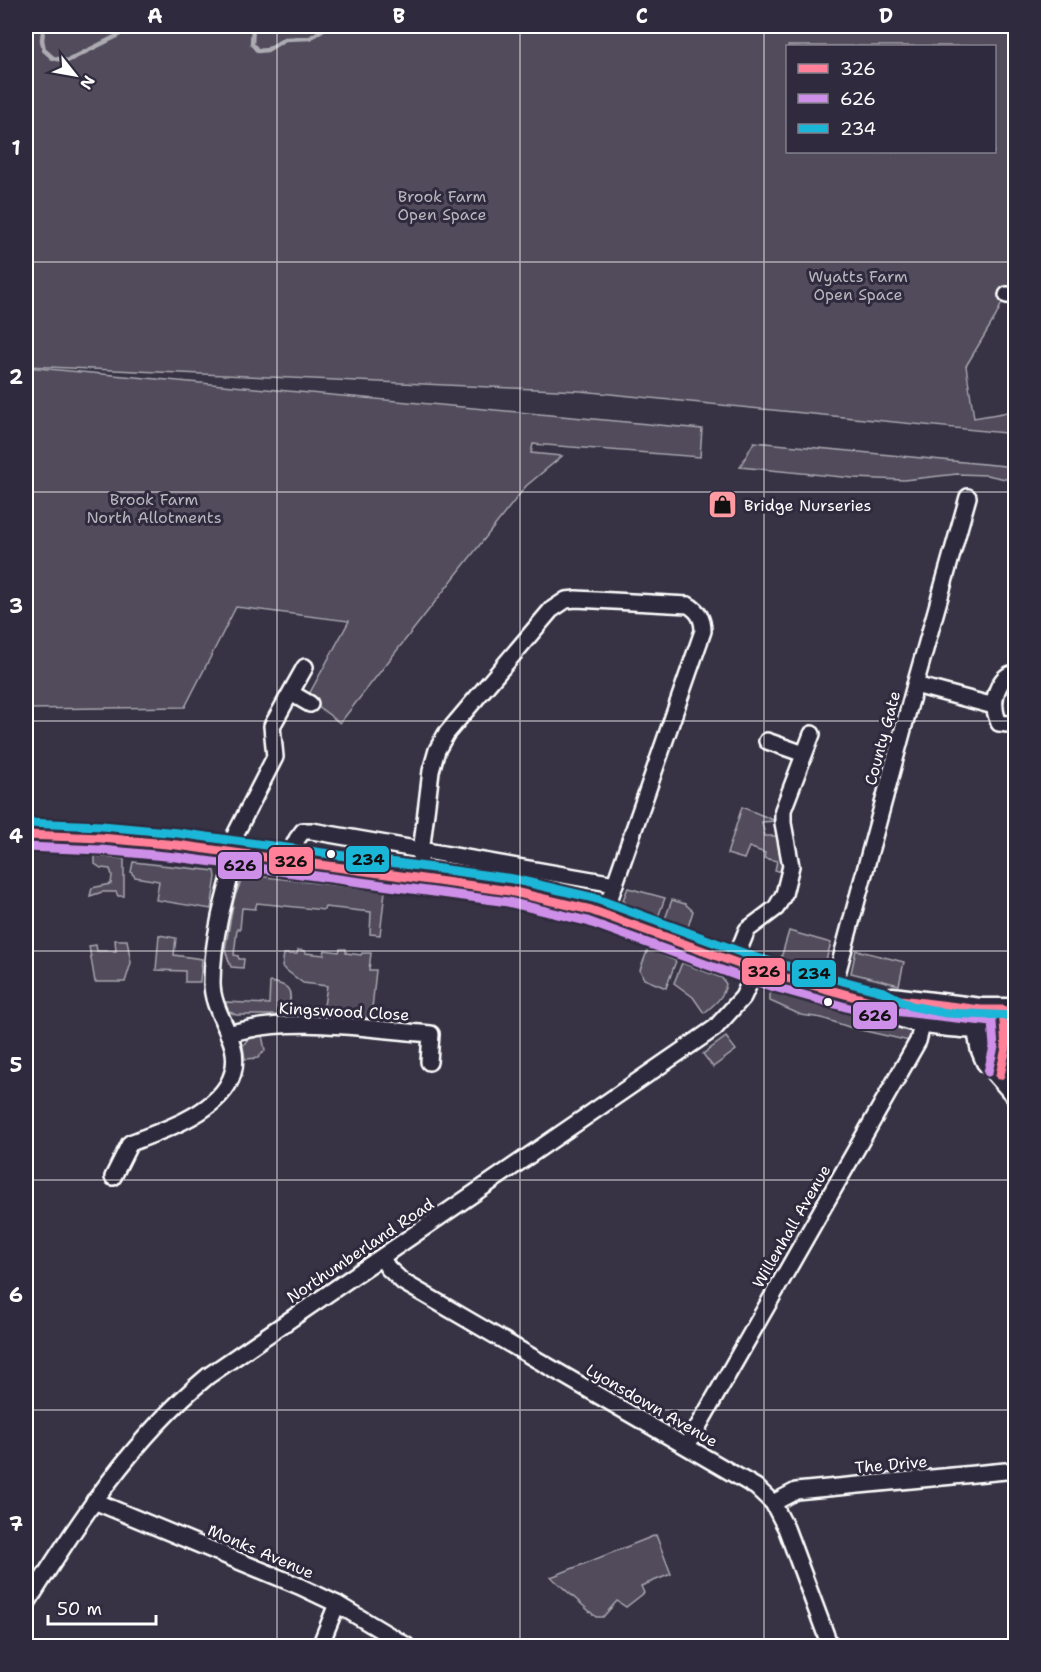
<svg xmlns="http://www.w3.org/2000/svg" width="1041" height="1672" viewBox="0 0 1041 1672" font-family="'Shantell Sans',sans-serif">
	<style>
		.green { fill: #514c5c; stroke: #a8a6ae; stroke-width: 1.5; fill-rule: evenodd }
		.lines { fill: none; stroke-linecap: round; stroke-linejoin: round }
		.stream { stroke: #adabb2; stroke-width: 4.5 }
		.minor-casing { stroke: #fff; stroke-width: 20 }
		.secondary-casing { stroke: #fff; stroke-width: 26 }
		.primary-casing { stroke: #fff; stroke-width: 27 }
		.minor { stroke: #2f2a3d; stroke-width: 15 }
		.secondary { stroke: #2f2a3d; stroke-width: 21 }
		.primary { stroke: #2f2a3d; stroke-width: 22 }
		.bus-1-casing { stroke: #2f2a3d; stroke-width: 14 }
		.bus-2-casing { stroke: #2f2a3d; stroke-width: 14 }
		.bus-3-casing { stroke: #2f2a3d; stroke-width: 14 }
		.bus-1 { stroke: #ff8098; stroke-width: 9 }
		.bus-2 { stroke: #ce8fe9; stroke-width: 9 }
		.bus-3 { stroke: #1ab6d8; stroke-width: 9 }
		.grid { fill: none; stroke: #fff; stroke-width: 1.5; stroke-opacity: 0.55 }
		.bus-dot { fill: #fff; stroke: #2f2a3d; stroke-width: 2 }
		.labels { text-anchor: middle; stroke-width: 6; stroke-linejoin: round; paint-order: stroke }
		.park-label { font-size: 16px; fill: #b9b7be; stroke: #2f2a3d }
		.poi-label { font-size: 16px; fill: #fff; stroke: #2f2a3d; text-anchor: start }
		.street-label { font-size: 16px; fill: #fff; stroke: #2f2a3d }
		.line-badge { stroke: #2f2a3d; stroke-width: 2 }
		.pale-badge-label { font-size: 16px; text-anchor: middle; font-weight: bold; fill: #111 }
		.neatline { fill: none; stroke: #fff; stroke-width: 2 }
		.grid-label { font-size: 20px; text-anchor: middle; font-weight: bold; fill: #fff }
	</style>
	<rect width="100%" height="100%" fill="#373345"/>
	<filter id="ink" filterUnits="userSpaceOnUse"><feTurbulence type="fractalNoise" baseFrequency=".0167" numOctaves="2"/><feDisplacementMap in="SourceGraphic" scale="12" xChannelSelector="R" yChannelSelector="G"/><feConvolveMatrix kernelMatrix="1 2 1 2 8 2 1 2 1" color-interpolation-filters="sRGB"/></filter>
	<g filter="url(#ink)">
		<g class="green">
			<path d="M26,26H1015V274L996,316L966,366L974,418L1015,411V434L580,391L26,366ZM788,46H994V152H788Z"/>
			<polygon points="26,367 702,429 700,457 533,444 531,453 562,456 526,486 340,723 307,698 349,621 236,607 185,707 26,709"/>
			<polygon points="754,442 1015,467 1015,481 987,475 957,474 904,480 853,478 740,467"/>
			<polygon points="742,807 776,821 762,822 765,836 778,836 782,856 781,872 775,870 777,861 764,858 765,853 749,847 744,859 727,854"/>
			<polygon points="95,856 124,859 124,896 118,896 116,892 102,892 90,896 92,888 111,884 112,875 110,869 101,868 95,864"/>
			<polygon points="431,856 590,884 587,895 435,866 432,861"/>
			<polygon points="133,862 215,871 216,877 211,909 156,900 159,881 135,877 131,872"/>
			<polygon points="249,875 385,891 380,935 370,934 371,912 325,907 324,910 257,903 255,909 242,908 240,929 237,929 234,955 238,956 239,959 244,959 243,968 231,967 225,950 234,899 241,881"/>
			<polygon points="628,888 665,898 658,917 627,904 623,900"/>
			<polygon points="672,900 685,904 693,911 688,927 665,919"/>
			<polygon points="789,931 831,943 823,970 781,958"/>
			<polygon points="159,935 176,938 174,955 202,959 200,982 185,982 185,971 156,970"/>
			<polygon points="115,940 127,940 131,963 125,982 95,982 89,946 96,945 97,951 116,951"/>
			<polygon points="340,949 346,949 346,953 361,955 362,953 371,953 369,970 376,970 371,1018 323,1012 327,986 303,983 282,967 284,954 297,954 298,950 305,951 305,953 324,955 325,950 339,952"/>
			<polygon points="648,949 676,961 666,988 644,979 640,970"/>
			<polygon points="856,950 904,962 899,985 851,973"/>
			<path d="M682,963L722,978L726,984C724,997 714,1005 704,1013L693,997L674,983Z"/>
			<path d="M270,982C295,985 291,994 288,1015H236L226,1010V1002L269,1004Z"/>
			<polygon points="777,987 882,1016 908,1020 915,1035 909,1041 852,1028 822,1018 801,1015 770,1001 770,990"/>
			<polygon points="262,1035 265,1050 258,1058 245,1059 243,1046 247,1040"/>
			<polygon points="726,1037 736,1050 713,1067 703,1054"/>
			<polygon points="656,1535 671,1574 641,1586 644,1593 626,1607 617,1601 603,1617 596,1617 551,1577"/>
		</g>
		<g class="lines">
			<g class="stream">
				<polyline points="46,26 43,31 42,40 44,50 53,58 67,61 117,36 129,26"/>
				<polyline points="253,26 252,44 258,51 267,50 285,39 310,38 328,26"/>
			</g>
			<defs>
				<g id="minor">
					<polyline points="1007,295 1016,296"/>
					<path d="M1016,673C1001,674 993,695 995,708C995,713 997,718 999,723L1016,725"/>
					<polyline points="915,685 994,706"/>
					<polyline points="291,693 310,704"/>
					<polyline points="767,741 804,754"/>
					<polyline points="229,852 236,833 275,757 272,726 305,667"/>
					<polyline points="287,859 297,839 303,831 312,831 615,884"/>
					<path d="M418,877L431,771L437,750L446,734L551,610L566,600L576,599L688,605C699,611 703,619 703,631L604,915"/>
					<polyline points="734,962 747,930 776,908 784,894 791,866 783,823 783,810 812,734"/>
					<polyline points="833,989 915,685 968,497"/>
					<path d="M228,1034C293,1015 364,1029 431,1034L429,1062"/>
					<path d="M113,1177L130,1143C169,1128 247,1104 233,1047C227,1025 212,1006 212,983C212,939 225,894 237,853"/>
					<polyline points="382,1258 388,1268 403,1282 756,1487 773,1503 786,1528 830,1646"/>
					<polyline points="687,1446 918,1041 925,1014"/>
					<polyline points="94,1501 299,1586 337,1604 407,1646"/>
					<polyline points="773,1503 796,1491 1016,1470"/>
					<path d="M26,1605C78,1522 132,1439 208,1376L715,1028L743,997L756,969"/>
					<polyline points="320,1646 337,1604"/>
				</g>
				<g id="secondary">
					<polyline points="981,1011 979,1033 982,1049 987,1061 1016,1094"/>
					<polyline points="1000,1075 1006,1048 1003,1011"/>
				</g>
				<g id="primary">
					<path d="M26,835C126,835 228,851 328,865C408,876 491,883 570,904C625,918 678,943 732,962C780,979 831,989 881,1004C906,1028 981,1027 1016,1028"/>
					<polyline points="881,1004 892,999 981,1010 1016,1010"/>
				</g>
			</defs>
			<use href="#minor" class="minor-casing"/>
			<use href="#secondary" class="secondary-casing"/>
			<use href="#primary" class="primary-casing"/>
			<use href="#minor" class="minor"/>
			<use href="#secondary" class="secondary"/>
			<use href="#primary" class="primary"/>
			<defs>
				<polyline id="bus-1" points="26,835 101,838 177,845 510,891 591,910 750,968 881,1004 892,999 981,1010 1003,1010 1006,1048 1000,1075"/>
				<polyline id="bus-2" points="26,847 101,850 176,857 508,902 587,921 746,979 878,1016 884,1016 894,1011 992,1022 994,1047 988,1072"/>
				<polyline id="bus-3" points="26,823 102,826 178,833 513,879 594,898 754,957 884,992 911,1006 946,1013 1016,1016"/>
			</defs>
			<use href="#bus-1" class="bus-1-casing"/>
			<use href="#bus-2" class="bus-2-casing"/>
			<use href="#bus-3" class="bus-3-casing"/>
			<use href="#bus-1" class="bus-1"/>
			<use href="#bus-2" class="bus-2"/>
			<use href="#bus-3" class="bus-3"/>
		</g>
	</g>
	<path class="grid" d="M277,26V1646M520,26V1646M764,26V1646M26,262H1016M26,492H1016M26,721H1016M26,951H1016M26,1180H1016M26,1410H1016"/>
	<defs>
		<symbol id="shop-square" viewBox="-11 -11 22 22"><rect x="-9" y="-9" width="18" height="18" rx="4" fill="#ff9aa2" stroke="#2f2a3d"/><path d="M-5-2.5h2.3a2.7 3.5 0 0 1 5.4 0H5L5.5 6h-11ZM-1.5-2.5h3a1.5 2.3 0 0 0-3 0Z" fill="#111"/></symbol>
	</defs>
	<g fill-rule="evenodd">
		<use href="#shop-square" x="706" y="488" width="33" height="33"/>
	</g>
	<g class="bus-dot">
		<circle cx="331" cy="854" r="5"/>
		<circle cx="828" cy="1002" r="5"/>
	</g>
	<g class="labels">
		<g class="park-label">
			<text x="442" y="202">Brook Farm<tspan x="442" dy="18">Open Space</tspan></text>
			<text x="858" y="282">Wyatts Farm<tspan x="858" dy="18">Open Space</tspan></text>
			<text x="154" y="505">Brook Farm<tspan x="154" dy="18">North Allotments</tspan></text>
		</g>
		<g class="poi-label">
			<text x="744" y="511">Bridge Nurseries</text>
		</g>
		<g class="street-label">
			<text transform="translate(882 738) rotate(-75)" y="6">County Gate</text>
			<text transform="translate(344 1011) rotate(3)" y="6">Kingswood Close</text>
			<text transform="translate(791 1226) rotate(-60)" y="6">Willenhall Avenue</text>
			<text transform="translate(360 1250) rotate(-34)" y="6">Northumberland Road</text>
			<text transform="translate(652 1405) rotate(30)" y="6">Lyonsdown Avenue</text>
			<text transform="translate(891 1464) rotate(-5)" y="6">The Drive</text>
			<text transform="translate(261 1551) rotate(23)" y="6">Monks Avenue</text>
		</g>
	</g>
	<g class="line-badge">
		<rect x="345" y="845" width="45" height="28" rx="6" fill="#1ab6d8"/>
		<rect x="268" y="846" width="46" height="29" rx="6" fill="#ff8098"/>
		<rect x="217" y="851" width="46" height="29" rx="6" fill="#ce8fe9"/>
		<rect x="741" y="957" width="45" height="29" rx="6" fill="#ff8098"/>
		<rect x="791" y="959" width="46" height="29" rx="6" fill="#1ab6d8"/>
		<rect x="852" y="1001" width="46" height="29" rx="6" fill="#ce8fe9"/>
	</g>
	<g class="pale-badge-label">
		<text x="368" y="865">234</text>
		<text x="291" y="867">326</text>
		<text x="240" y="871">626</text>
		<text x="764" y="977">326</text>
		<text x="814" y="979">234</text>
		<text x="875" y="1021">626</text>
	</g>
	<rect width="1041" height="1672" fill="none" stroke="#2f2a3d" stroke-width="66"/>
	<rect x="786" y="45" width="210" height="108" fill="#2f2a3d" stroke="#827f8b" stroke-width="1.5"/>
	<rect x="798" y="64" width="30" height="9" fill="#ff8098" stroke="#827f8b" stroke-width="1.5"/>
	<text x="840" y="75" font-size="18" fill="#ffffff">326</text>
	<rect x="798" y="94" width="30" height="9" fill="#ce8fe9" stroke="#827f8b" stroke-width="1.5"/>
	<text x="840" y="105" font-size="18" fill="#ffffff">626</text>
	<rect x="798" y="124" width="30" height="9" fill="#1ab6d8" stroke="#827f8b" stroke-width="1.5"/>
	<text x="840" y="135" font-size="18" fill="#ffffff">234</text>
	<g transform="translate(75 75) rotate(121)" stroke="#2f2a3d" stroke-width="4.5" paint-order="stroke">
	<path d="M0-4.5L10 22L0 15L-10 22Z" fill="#ffffff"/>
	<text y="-9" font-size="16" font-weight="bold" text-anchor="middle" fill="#ffffff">N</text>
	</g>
	<path d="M48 1615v9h108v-9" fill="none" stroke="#ffffff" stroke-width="3"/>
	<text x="57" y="1615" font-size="18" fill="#ffffff" stroke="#2f2a3d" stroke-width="4.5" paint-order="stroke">50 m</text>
	<rect x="33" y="33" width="975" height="1606" class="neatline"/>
	<g class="grid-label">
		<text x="155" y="23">A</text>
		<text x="399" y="23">B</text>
		<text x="642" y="23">C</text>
		<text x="886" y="23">D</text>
		<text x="16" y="155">1</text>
		<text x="16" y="384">2</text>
		<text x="16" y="613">3</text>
		<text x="16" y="843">4</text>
		<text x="16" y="1072">5</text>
		<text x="16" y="1302">6</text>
		<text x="16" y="1531">7</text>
	</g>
</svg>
